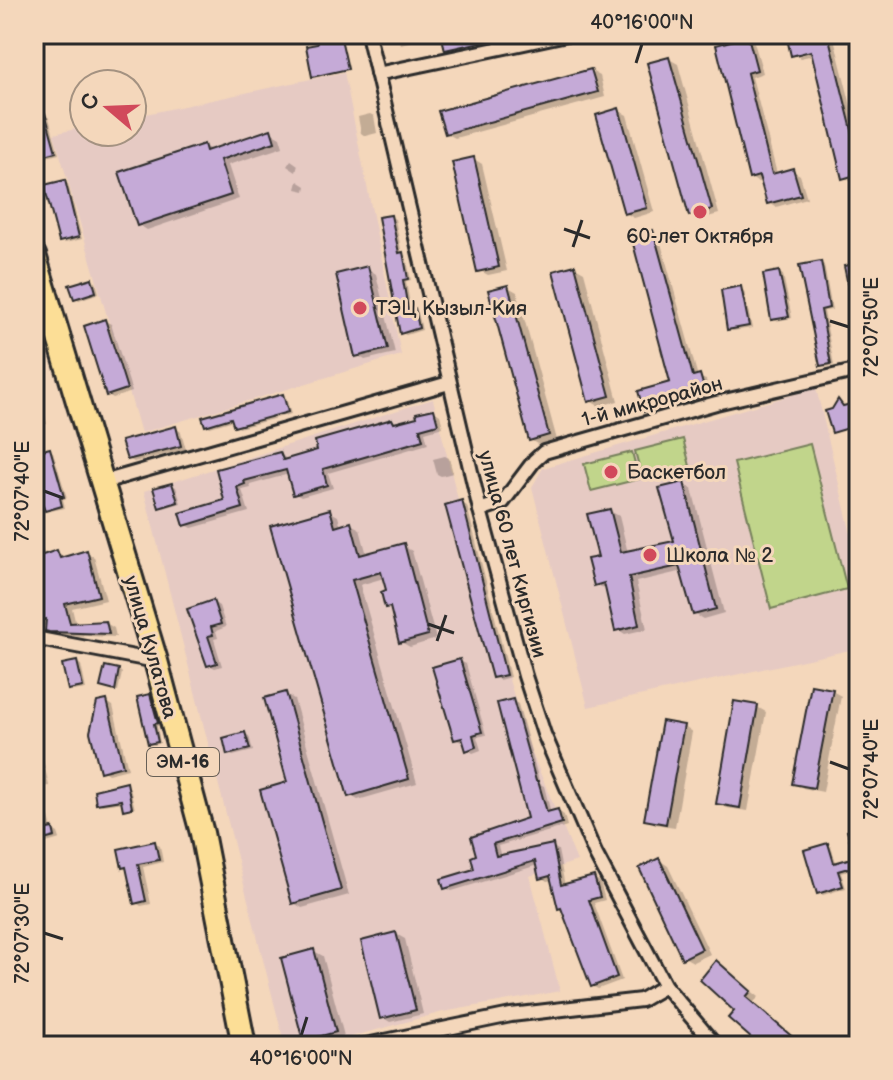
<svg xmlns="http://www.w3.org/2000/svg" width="893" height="1080" viewBox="0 0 893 1080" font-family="'Balsamiq Sans',sans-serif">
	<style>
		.built { fill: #e6cac3 }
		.green { fill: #c1d58b; stroke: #76805b; stroke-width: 2 }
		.shadow { fill: #0003 }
		.building { fill: #c5aad7; stroke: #2b2b2b; stroke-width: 2 }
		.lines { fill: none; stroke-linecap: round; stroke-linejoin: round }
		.minor-casing { stroke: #2b2b2b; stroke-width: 18 }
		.trunk-casing { stroke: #2b2b2b; stroke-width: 28 }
		.minor { stroke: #f4d7bb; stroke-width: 12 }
		.trunk { stroke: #fcde96; stroke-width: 22 }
		.ticks { fill: none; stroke: #2b2b2b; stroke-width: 3 }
		.poi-dot { fill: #d1495b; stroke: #f4d7bb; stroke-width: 3 }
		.labels { text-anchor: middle; stroke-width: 6; stroke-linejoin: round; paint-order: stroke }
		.shield { fill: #f4d7bb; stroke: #675f56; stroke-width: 2 }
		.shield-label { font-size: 18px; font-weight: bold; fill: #2b2b2b }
		.poi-label { font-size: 20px; fill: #2b2b2b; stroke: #f4d7bb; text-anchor: start }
		.street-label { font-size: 20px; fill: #2b2b2b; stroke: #f4d7bb }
		.neatline { fill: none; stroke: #2b2b2b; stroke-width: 3 }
		.ticks-label { font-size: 20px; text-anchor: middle; fill: #2b2b2b }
	</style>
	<rect width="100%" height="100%" fill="#f4d7bb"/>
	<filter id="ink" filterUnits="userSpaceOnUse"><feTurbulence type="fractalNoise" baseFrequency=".0125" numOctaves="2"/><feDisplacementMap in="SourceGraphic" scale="16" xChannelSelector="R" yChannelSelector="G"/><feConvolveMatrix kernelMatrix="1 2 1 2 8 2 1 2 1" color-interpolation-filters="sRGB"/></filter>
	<g filter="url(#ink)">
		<g class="built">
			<polygon points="344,72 401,355 141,433 54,134 84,127 84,132 132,132 132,117"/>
			<polygon points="816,388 859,568 859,648 588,707 532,487 543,468"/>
			<polygon points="433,399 477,576 531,751 577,861 530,876 560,991 443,1012 317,1046 285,1046 144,491"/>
		</g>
		<g class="green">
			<polygon points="683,439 690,466 642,478 635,451"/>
			<polygon points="810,444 847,589 771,609 734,463"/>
			<polygon points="632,452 639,479 591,491 584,464"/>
		</g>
		<g class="shadow">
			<polygon points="167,34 193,34 194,38 174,42 167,38"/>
			<polygon points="397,34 414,34 416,40 401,44"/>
			<polygon points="455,34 518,34 448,49"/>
			<polygon points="790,34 833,34 859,138 859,179 851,181 844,177 814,55 800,58 797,56 821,50 820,46 796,52 796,56 793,54"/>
			<polygon points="748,38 754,42 763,73 752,77 777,174 793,171 800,175 807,198 776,207 769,203 763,181 757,182 751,178 718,46"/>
			<polygon points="669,59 678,64 719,214 700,219 691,214"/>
			<polygon points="591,71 600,76 605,97 455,138 446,133"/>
			<polygon points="618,110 627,115 654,212 634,218 625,213"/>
			<polygon points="370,114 374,116 377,133 365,136 361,133 358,117"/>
			<polygon points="45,115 49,118 59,154 38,159 34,157 34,119"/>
			<polygon points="271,132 280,137 283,147 228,165 239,199 147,230 139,225 204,146 213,151"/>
			<polygon points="474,159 482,164 507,271 488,275 479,270"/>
			<polygon points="291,160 298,165 296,172 287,166"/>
			<polygon points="298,181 306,186 305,191 296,189"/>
			<polygon points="64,182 68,184 82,239 65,243 61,241"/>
			<polygon points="391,217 395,219 402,254 406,256 411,280 406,281 411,310 418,312 422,330 406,335 402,333"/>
			<polygon points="653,232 659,236 698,377 706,380 711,398 651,415 645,411 673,384"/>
			<polygon points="821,263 824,265 832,310 824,311 834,365 826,367 822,365 801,267"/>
			<polygon points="575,267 584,272 618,401 599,406 590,401"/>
			<polygon points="367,268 376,274 395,353 365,360 357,355"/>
			<polygon points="779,273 783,275 792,318 776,321 772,319"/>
			<polygon points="92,280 96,282 99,293 79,300 75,297"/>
			<polygon points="508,287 517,292 557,440 539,445 530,440"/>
			<polygon points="740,288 744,291 752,328 733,331 729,329"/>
			<polygon points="105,321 111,324 132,392 113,398 108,395"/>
			<polygon points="34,340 44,378 34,381"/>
			<polygon points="282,396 286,398 291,414 239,428 234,420 210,427 207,424"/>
			<polygon points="859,404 859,425 833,432 844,408"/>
			<polygon points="39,406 43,408 47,424 34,428 34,407"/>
			<polygon points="434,411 440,415 443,427 425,432 428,444 328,473 333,488 301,497 294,493 289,474 250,485 251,488 242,490 249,512 192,528 185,524 227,501 218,470 280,454 288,460 320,451 392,421 397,424 419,419"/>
			<polygon points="176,428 181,432 186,449 134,462 128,459"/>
			<polygon points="49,450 53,452 67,498 63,499 65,508 50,511 46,507 40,508 34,504 34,487 46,484"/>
			<polygon points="445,456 449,458 453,473 441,476 437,474 433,459"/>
			<polygon points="683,484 692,489 724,613 703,619 694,614 683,571 636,582 647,629 625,634 617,629 607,589 596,585 610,511 619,516 628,553 676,542"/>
			<polygon points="172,485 176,487 181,503 164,508 161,506"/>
			<polygon points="462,503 467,506 510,677 499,680 494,677"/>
			<polygon points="329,511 338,516 341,527 351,524 360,529 367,555 403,546 412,551 436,639 410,647 401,642 393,610 387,607 388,592 384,578 360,585 417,783 358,800 349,795"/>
			<polygon points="34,541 41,545 45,557 57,552 65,557 86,552 94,557 106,600 72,608 76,625 106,623 114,628 116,637 59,635 47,630 47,625 38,627 34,624"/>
			<polygon points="213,602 219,606 226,627 216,631 218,638 214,639 222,666 215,668 209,665 190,610"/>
			<polygon points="460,661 466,664 486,735 477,737 481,750 473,753 467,749 465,741 461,742 455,739"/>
			<polygon points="77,663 81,665 86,689 73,691 69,689"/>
			<polygon points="119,670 122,673 118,691 106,689"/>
			<polygon points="832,691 841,696 823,792 803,788 795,783"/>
			<polygon points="286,694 294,699 349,895 302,908 294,903"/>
			<polygon points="150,696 154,698 161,725 157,726 160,743 154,745 150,743"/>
			<polygon points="513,701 518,704 540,784 544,786 551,813 558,811 564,815 567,826 498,846 501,857 552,846 558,850 565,886 594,878 600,882 605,900 594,903 622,980 598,989 592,986 553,880 547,881 541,877 538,865 452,891 446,888 477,870 478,856 473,838 530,819"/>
			<polygon points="107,702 113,706 128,769 108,774 102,770"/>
			<polygon points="757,707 766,712 748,811 727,808 719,803"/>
			<polygon points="34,718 49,786 41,787 36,785 34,777"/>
			<polygon points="684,727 692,732 675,827 655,824 646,818"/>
			<polygon points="245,734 249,736 253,751 233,756 229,754"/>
			<polygon points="127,785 130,788 135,809 125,808 124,802 102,805 98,803"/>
			<polygon points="38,790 43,794 52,829 58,833 60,839 43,844 37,840 34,827 34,791"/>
			<polygon points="859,829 859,867 841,873 846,888 823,895 819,893 827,845 831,847 837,865 858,858"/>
			<polygon points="154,843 160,846 163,862 143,867 151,904 141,906 136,903 129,870 123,866"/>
			<polygon points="659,860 668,866 710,954 693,962 684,957"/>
			<polygon points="396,934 405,939 423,1014 390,1022 382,1017"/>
			<polygon points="314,951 323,956 344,1036 313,1044 305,1039"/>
			<polygon points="716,963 759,997 753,1003 803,1046 763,1046 737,1011"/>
		</g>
		<g class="building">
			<polygon points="314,34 340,34 348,69 312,77 306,46 317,44"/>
			<polygon points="441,34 498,34 499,38 445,50"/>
			<polygon points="786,34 828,34 859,158 859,174 842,179 811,51 791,56"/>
			<polygon points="748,36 757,70 747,73 772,174 793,168 801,195 767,204 759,176 749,179 716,45"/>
			<polygon points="669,57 712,209 689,216 647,63"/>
			<polygon points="591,69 598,92 445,134 438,111"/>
			<polygon points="619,108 647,208 624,214 596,115"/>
			<polygon points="45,113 56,152 34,158 34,116"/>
			<polygon points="271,129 275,142 220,160 231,195 137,226 119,172 204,144 206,151"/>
			<polygon points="474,157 499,267 477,272 452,162"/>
			<polygon points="65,180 79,237 59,242 44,185"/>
			<polygon points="391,215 399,253 403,252 408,279 403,280 408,309 415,308 419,328 400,334 378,217"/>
			<polygon points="653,230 693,376 700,374 706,395 644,412 638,391 670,382 631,236"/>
			<polygon points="821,261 829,308 821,310 831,364 820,366 799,265"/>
			<polygon points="859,263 859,318 855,319 844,266"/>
			<polygon points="575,265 610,396 588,402 553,271"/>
			<polygon points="368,266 388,349 355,357 336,274"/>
			<polygon points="779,271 789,317 771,320 763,274"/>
			<polygon points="92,278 96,292 74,299 69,285"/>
			<polygon points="508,285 549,435 529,441 488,290"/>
			<polygon points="741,286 749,326 727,330 721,290"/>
			<polygon points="105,319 127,389 106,396 84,326"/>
			<polygon points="283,394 288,412 234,427 231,418 205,426 202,417"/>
			<polygon points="838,399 843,406 851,404 855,417 859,416 859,425 832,433 825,411 832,409"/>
			<polygon points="434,409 438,424 420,429 423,440 323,469 327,485 293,495 286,470 244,481 245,484 237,487 243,508 184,526 180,513 224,500 216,469 280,452 283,460 317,450 315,441 392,419 394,423 417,417 416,413"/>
			<polygon points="176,426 181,446 127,460 121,441"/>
			<polygon points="50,448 64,497 60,498 62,506 45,511 43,506 34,508 34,485 44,483 35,452"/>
			<polygon points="684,482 716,609 693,615 679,566 629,577 639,625 615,631 604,583 594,586 587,559 598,557 587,514 610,509 621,552 674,541 659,488"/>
			<polygon points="172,483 178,502 159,508 153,488"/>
			<polygon points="462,500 506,675 492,678 445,505"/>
			<polygon points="330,509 335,527 351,522 360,555 404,543 428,635 399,643 390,607 385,608 381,592 386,590 381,572 352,580 409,779 348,797 270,526"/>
			<polygon points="57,550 60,558 87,550 99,596 65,604 70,623 106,621 109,634 49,632 45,631 46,619 34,622 34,558"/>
			<polygon points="213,600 221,624 211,627 213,635 208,636 217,663 207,666 187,609"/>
			<polygon points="460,659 482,732 473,735 476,747 466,751 462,738 454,740 432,667"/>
			<polygon points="77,661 83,687 68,690 62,664"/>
			<polygon points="105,666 119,669 115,691 100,687"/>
			<polygon points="811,685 833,689 814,788 792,784"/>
			<polygon points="286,692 341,890 292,904 260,790 287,782 264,698"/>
			<polygon points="150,694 158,723 154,724 158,742 148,744 137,697"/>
			<polygon points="513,699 536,781 538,781 547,812 558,809 562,823 493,844 496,856 553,844 561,885 594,876 600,897 589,900 617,977 591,987 561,908 558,909 550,876 539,879 535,861 444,889 441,879 474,869 471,857 476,855 471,837 527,818 497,703"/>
			<polygon points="107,700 123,766 100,772 90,732 97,702"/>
			<polygon points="734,701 758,705 740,808 716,804"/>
			<polygon points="662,721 684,725 666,824 644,820"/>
			<polygon points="245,732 250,749 227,755 223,738"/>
			<polygon points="127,782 132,808 123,810 121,800 96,804 94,790"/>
			<polygon points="34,788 38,788 47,829 53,828 55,837 36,842"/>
			<polygon points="859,827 859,865 838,871 843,886 817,894 804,850 828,843 834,863 855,857 847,831"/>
			<polygon points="155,841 159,860 138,864 146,901 134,904 126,867 122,868 118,849"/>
			<polygon points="659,858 702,949 682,959 639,868"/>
			<polygon points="396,932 416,1010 380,1019 361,941"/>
			<polygon points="314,949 336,1032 303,1041 281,958"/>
			<polygon points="716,960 751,991 746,997 803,1046 760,1046 728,1018 734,1011 700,980"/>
		</g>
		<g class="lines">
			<defs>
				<g id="minor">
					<polyline points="368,34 480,510 525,676 544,734 595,853 665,986 716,1046"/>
					<polyline points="377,74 567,34"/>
					<polyline points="103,482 449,383"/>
					<polyline points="480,510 503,502 534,461 544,452 716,403 859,370"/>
					<polyline points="34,638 156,661"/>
					<polyline points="361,1046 511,1015 641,1000 665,986"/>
				</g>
				<polyline id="trunk" points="34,255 156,661 202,833 244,1046"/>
			</defs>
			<use href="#minor" class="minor-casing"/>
			<use href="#trunk" class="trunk-casing"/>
			<use href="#minor" class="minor"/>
			<use href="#trunk" class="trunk"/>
		</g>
	</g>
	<path class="ticks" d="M636,63L642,44M564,229L590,238M573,247L582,220M830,321L849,327M44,491L63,498M428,624L454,633M437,641L446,615M830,762L849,769M44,933L63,939M301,1036L307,1017"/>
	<g class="poi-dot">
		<circle cx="700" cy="212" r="8"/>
		<circle cx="360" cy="308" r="8"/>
		<circle cx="611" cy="472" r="8"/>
		<circle cx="650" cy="555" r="8"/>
	</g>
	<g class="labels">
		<rect class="shield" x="147" y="748" width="72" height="28" rx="6"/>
		<g class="shield-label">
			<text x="183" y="768">ЭМ-16</text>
		</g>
		<g class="poi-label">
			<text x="700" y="243" text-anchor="middle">60-лет Октября</text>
			<text x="376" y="315">ТЭЦ Кызыл-Кия</text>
			<text x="627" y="479">Баскетбол</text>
			<text x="666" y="562">Школа № 2</text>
		</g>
		<g class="street-label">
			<text transform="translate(652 401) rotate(-15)" y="7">1-й микрорайон</text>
			<text transform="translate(513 554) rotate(75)" y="7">улица 60 лет Киргизии</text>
			<text transform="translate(151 647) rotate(74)" y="7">улица Кулатова</text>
		</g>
	</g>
	<rect width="893" height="1080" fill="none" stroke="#f4d7bb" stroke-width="88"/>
	<g transform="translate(108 108) rotate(289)"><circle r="38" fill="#f4d7bb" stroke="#a49281" stroke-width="2"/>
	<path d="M0-6L14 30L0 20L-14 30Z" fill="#d1495b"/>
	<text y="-12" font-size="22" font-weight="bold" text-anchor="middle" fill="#2b2b2b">С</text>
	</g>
	<rect x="44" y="44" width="805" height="992" class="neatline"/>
	<g class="ticks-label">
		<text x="642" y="29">40°16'00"N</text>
		<text transform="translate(871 327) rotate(-90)" y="7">72°07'50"E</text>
		<text transform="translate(22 491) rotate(-90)" y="7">72°07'40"E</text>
		<text transform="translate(871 769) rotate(-90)" y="7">72°07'40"E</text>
		<text transform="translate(22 933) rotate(-90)" y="7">72°07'30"E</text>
		<text x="301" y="1065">40°16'00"N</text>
	</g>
</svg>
